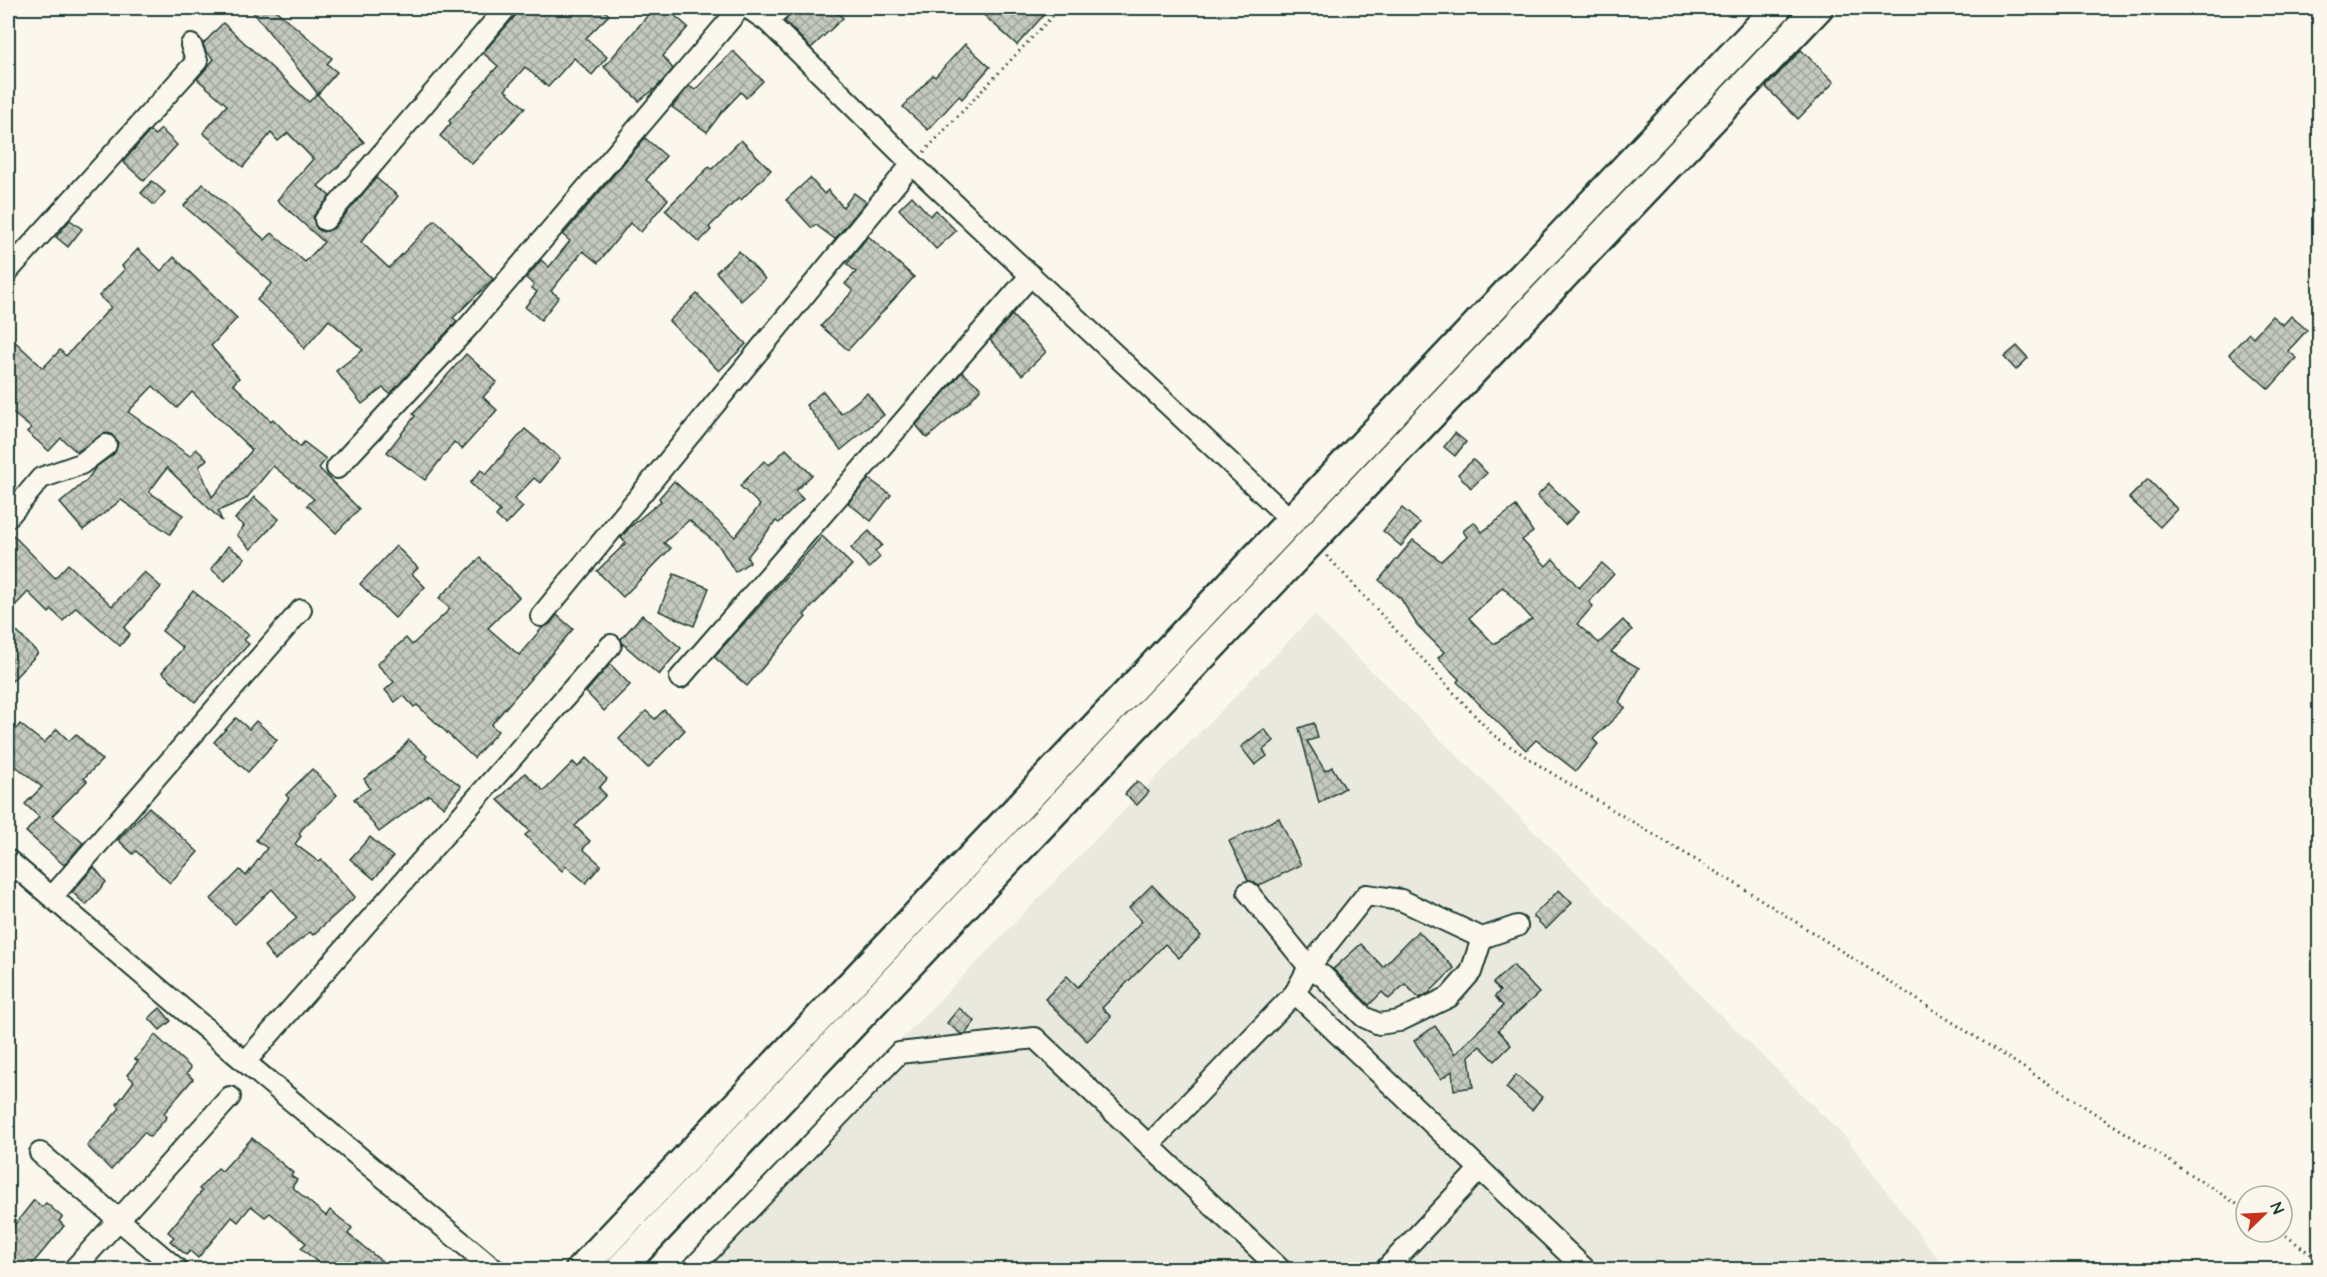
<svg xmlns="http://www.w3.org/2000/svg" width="2327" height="1277" viewBox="0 0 2327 1277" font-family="'Architects Daughter',sans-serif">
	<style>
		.built { fill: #eae9de }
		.building { fill: url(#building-cross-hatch); stroke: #1f3d34; stroke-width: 1.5; fill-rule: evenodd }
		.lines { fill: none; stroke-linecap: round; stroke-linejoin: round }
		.minor-casing { stroke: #1f3d34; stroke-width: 24 }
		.highway-casing { stroke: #1f3d34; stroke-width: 33 }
		.path { stroke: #1f3d34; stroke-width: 3; stroke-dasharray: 1.5 4.5; stroke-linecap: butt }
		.minor { stroke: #fbf7ec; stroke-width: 20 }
		.highway { stroke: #fbf7ec; stroke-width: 28 }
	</style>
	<defs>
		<pattern id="building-cross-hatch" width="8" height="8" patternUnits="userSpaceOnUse" patternTransform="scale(1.5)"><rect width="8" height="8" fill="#c4c9be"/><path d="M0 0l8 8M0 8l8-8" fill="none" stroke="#9fa49b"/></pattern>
	</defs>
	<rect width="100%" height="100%" fill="#fbf7ec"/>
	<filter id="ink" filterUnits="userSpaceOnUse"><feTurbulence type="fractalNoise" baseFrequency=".0167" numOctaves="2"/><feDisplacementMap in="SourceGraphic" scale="12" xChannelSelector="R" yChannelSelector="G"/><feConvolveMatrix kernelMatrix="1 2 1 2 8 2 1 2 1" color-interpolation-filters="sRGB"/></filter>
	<g filter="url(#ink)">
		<polygon class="built" points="1314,615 1846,1138 1946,1269 677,1270"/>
		<g class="building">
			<polygon points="250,8 273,8 332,58 327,64 337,72 318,94"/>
			<polygon points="518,8 601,8 609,15 586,38 607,57 592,75 574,58 548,87 525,67 505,90 525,108 472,164 440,136 451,123 449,121 498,66 483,53 515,16"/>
			<polygon points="654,8 666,8 688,27 663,56 673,69 656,88 639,101 604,67"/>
			<polygon points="793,8 833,8 843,18 811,48 785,21 792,12"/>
			<polygon points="976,8 1050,8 1017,45"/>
			<polygon points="223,23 309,102 317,94 364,142 318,186 330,196 313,217 317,229 323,232 334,228 376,178 398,196 361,242 389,268 435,220 493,279 453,318 457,321 390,394 383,388 362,404 336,371 363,350 329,320 304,349 295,334 257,300 272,283 184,206 203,184 265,240 272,233 305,262 324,242 277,200 313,159 288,133 278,141 271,133 243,167 203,133 227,105 197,79 214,59 206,52 203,44"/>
			<polygon points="965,44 990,67 962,99 959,96 928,130 903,107 933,75 935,77"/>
			<polygon points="1801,50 1834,82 1798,119 1766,87"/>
			<polygon points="733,51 763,81 746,98 741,92 722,112 707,132 672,107 689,86 695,90"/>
			<polygon points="161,129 177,145 144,181 123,162 150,131 155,135"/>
			<polygon points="645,138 666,156 646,180 668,199 641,232 630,223 598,263 583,251 551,291 559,297 541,320 525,307 537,292 532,288 534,285 526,278 541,260 549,267 570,241 563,235"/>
			<polygon points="741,140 771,170 741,200 739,198 709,227 711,230 699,242 665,210 709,167 712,169"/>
			<polygon points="810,178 824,194 828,190 843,207 854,193 866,202 835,239 816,225 812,228 786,200"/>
			<polygon points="152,181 165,192 154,205 141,193"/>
			<polygon points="912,196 930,216 936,210 956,231 936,249 899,209"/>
			<polygon points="70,220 82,229 68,247 56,237"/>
			<polygon points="868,236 914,277 848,350 821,326 853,291 845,284 856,272 847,264"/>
			<path d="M138,249L161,271L174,257L237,318L211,346L239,378L233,384L271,421L273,419L300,447L304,442L326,459L319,468L359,509L336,533L307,505L314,499L273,466L246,499L218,511L222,521L167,468L149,492L183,515L170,534L121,500L83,530L60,503L87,480L96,467L114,454L118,443L111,434L104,433L77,452L61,438L49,451L27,432L31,428L8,409V335L43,368L60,350L66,356L111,307L99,296L125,269L122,266ZM153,386L177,408L192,392L252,450L212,497L199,467L207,459L196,449L190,456L128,412Z"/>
			<polygon points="739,251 765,279 741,301 716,272"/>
			<polygon points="697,294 746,344 719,371 669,321"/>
			<polygon points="1012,315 1046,352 1022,375 990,340"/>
			<polygon points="2272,316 2283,325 2291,316 2307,330 2288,351 2297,358 2269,389 2229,354 2249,333 2253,337"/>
			<polygon points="2017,346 2028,358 2016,370 2004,357"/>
			<polygon points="466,354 497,382 483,397 497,410 462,449 454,442 425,480 387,452 415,416 413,414"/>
			<polygon points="962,372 981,388 969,402 927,438 916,425"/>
			<polygon points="823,391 841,414 867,393 884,415 841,450 806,405"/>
			<polygon points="525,429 560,458 540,483 534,478 514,499 523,507 506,525 496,516 500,511 470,483 481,470 486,474"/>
			<polygon points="1455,433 1466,442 1455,456 1444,447"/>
			<polygon points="786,449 812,475 795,491 803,499 779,523 776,521 747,557 750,562 735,572 719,546 689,520 664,543 671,548 623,597 597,571 626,543 621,538 630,527 661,501 659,498 674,481 735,537 760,505 740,486 764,461 769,465"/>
			<polygon points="1473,460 1487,473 1471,488 1458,474"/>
			<polygon points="869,479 891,495 871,521 848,503"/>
			<polygon points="2148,479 2177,509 2160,527 2129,498"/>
			<polygon points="1549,484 1578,512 1565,525 1537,496"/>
			<polygon points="254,497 279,519 251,549 237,535 244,526 235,519"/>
			<path d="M1516,506L1533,532L1522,540L1546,566L1553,559L1579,588L1602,563L1614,574L1589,602L1593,606L1577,624L1599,643L1623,620L1632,630L1611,652L1639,668L1619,702L1625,708L1593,739L1598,744L1576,771L1536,740L1526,750L1457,682L1459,679L1438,658L1444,652L1417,625L1401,599L1379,580L1413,540L1441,561L1467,537L1463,531L1474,522L1482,532ZM1503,587L1532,619L1494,644L1469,618Z"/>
			<polygon points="1402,508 1420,523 1401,546 1383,531"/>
			<polygon points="8,530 55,578 68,564 112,606 144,572 161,587 124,628 130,634 120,646 76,607 63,621 52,610 49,613 28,592 8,613"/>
			<polygon points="869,531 882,545 875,551 880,557 869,568 851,548"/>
			<polygon points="822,536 852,565 804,615 806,617 747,686 714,657"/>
			<polygon points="228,546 245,558 225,581 211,569"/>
			<polygon points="396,546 418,568 412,574 425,587 395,618 360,584"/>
			<polygon points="480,558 519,597 488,628 519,655 542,628 550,624 557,615 573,629 491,725 498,731 474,758 417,705 414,707 403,695 395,702 385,690 394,682 377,664 406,638 412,645 450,609 439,598"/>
			<polygon points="674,574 709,588 694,626 659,611"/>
			<polygon points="193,591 249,635 244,640 249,644 195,702 162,672 183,648 162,631"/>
			<polygon points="642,615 681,648 659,675 623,644 621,639"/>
			<polygon points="8,623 38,653 8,685"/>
			<polygon points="610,664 630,685 604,711 586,692"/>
			<polygon points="664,710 685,730 648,768 619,739 646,711 655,719"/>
			<polygon points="236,718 249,729 256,721 277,740 248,772 214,742"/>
			<polygon points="1314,723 1318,738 1307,741 1325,771 1332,767 1345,788 1319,803 1299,728"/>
			<polygon points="20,724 44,743 57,729 69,741 76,734 102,760 84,778 87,781 52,816 83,843 64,865 26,832 39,817 25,804 42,787 8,760 8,740"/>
			<polygon points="1264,729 1274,741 1263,750 1267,756 1255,765 1241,747"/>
			<polygon points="409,740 427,756 425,758 461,786 444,807 429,795 379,832 354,799 370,788 364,779 393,758"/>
			<polygon points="586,758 607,779 599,788 606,795 575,826 590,841 583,849 601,865 586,883 566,866 562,871 525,835 530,831 498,800 525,773 544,791 573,762 578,767"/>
			<polygon points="312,769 337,795 302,829 299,834 301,836 295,844 319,862 322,860 355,897 313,935 310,932 275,960 264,946 297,918 272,889 235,924 211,899 240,870 246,876 267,848 256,840 289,798 286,795"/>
			<polygon points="1137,781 1149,792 1137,805 1125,794"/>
			<polygon points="149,807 198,852 170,883 136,851 133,854 118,840"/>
			<polygon points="1279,818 1301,865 1258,886 1248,880 1229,841"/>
			<polygon points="370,837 393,857 374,879 350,859"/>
			<polygon points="94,867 106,882 86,905 72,892"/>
			<polygon points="1152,885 1201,936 1179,958 1165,944 1102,1008 1111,1017 1087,1041 1045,999 1067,976 1078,987 1142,921 1129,908"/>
			<polygon points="1559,890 1572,903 1546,929 1533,916"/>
			<polygon points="1418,931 1454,968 1429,993 1419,998 1405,984 1389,999 1382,992 1369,1005 1333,969 1361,944 1383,967"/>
			<polygon points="1513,965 1539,993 1498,1030 1511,1045 1495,1061 1480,1046 1469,1056 1473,1087 1454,1090 1452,1071 1441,1079 1414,1041 1435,1026 1455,1054 1503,1006 1495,996 1500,991 1493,983"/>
			<polygon points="160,1008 171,1021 160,1030 149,1018"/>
			<polygon points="959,1008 975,1021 965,1034 961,1034 947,1023"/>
			<polygon points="155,1035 191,1068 187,1073 193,1079 164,1113 167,1117 150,1137 144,1132 111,1170 87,1146 120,1108 117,1104 134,1081 127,1075 138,1061 135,1059"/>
			<polygon points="1516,1075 1542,1097 1532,1110 1506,1088"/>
			<polygon points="252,1138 293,1173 291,1176 297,1180 292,1187 326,1216 330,1210 352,1228 348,1234 391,1269 333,1269 325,1263 322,1266 301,1248 306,1243 270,1213 265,1217 251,1206 238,1222 232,1217 198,1258 190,1251 186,1255 170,1241 174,1237 168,1232 202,1191 199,1189 218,1168 222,1171"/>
			<polygon points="34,1200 42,1207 46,1203 62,1217 59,1221 64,1226 28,1269 8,1269 8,1233"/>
		</g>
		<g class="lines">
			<defs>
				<g id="minor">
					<polyline points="748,8 767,21 912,164 1290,519"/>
					<polyline points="767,21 781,8"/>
					<polyline points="325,220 506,8"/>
					<polyline points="8,271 197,61 191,45"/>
					<polyline points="337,468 468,327 740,8"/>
					<polyline points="8,517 41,478 81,464 106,445"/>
					<polyline points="541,616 912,164"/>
					<polyline points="680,678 1031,275"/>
					<polyline points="8,860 245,1062 495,1270"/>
					<polyline points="1248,892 1309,967 1323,976 1364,1017 1379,1024 1399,1021 1449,997 1471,972 1482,938"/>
					<polyline points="52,897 301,610"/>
					<polyline points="1295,993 1586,1270"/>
					<polyline points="245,1062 611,645"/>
					<polyline points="1149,1145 1295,993 1309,967 1366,895 1401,900 1482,938 1517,926"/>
					<polyline points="40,1153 178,1270"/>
					<polyline points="73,1270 230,1097"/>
					<polyline points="691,1270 899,1053 1035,1038 1281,1270"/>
					<polyline points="1385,1270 1480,1169"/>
				</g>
				<g id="highway">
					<polyline points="580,1270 1777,8"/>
					<polyline points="619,1270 1818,8"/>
				</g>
			</defs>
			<use href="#minor" class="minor-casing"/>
			<use href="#highway" class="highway-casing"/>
			<g class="path">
				<polyline points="924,152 1060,8"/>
				<polyline points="1327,556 1493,735 1548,771 1746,890 2246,1210"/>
				<polyline points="2281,1232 2320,1261"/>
			</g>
			<use href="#minor" class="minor"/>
			<use href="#highway" class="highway"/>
		</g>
	</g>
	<rect width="2327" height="1277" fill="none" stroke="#fbf7ec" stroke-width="30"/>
	<rect x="15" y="15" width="2297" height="1247" fill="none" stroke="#1f3d34" stroke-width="2" filter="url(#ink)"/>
	<g transform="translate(2264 1214) rotate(66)"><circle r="28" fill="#fbf7ec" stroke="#a3ada2" stroke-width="1.5"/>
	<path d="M0-4.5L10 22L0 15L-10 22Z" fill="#c8321e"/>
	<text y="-9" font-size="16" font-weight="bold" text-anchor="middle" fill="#1f3d34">N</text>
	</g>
</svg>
